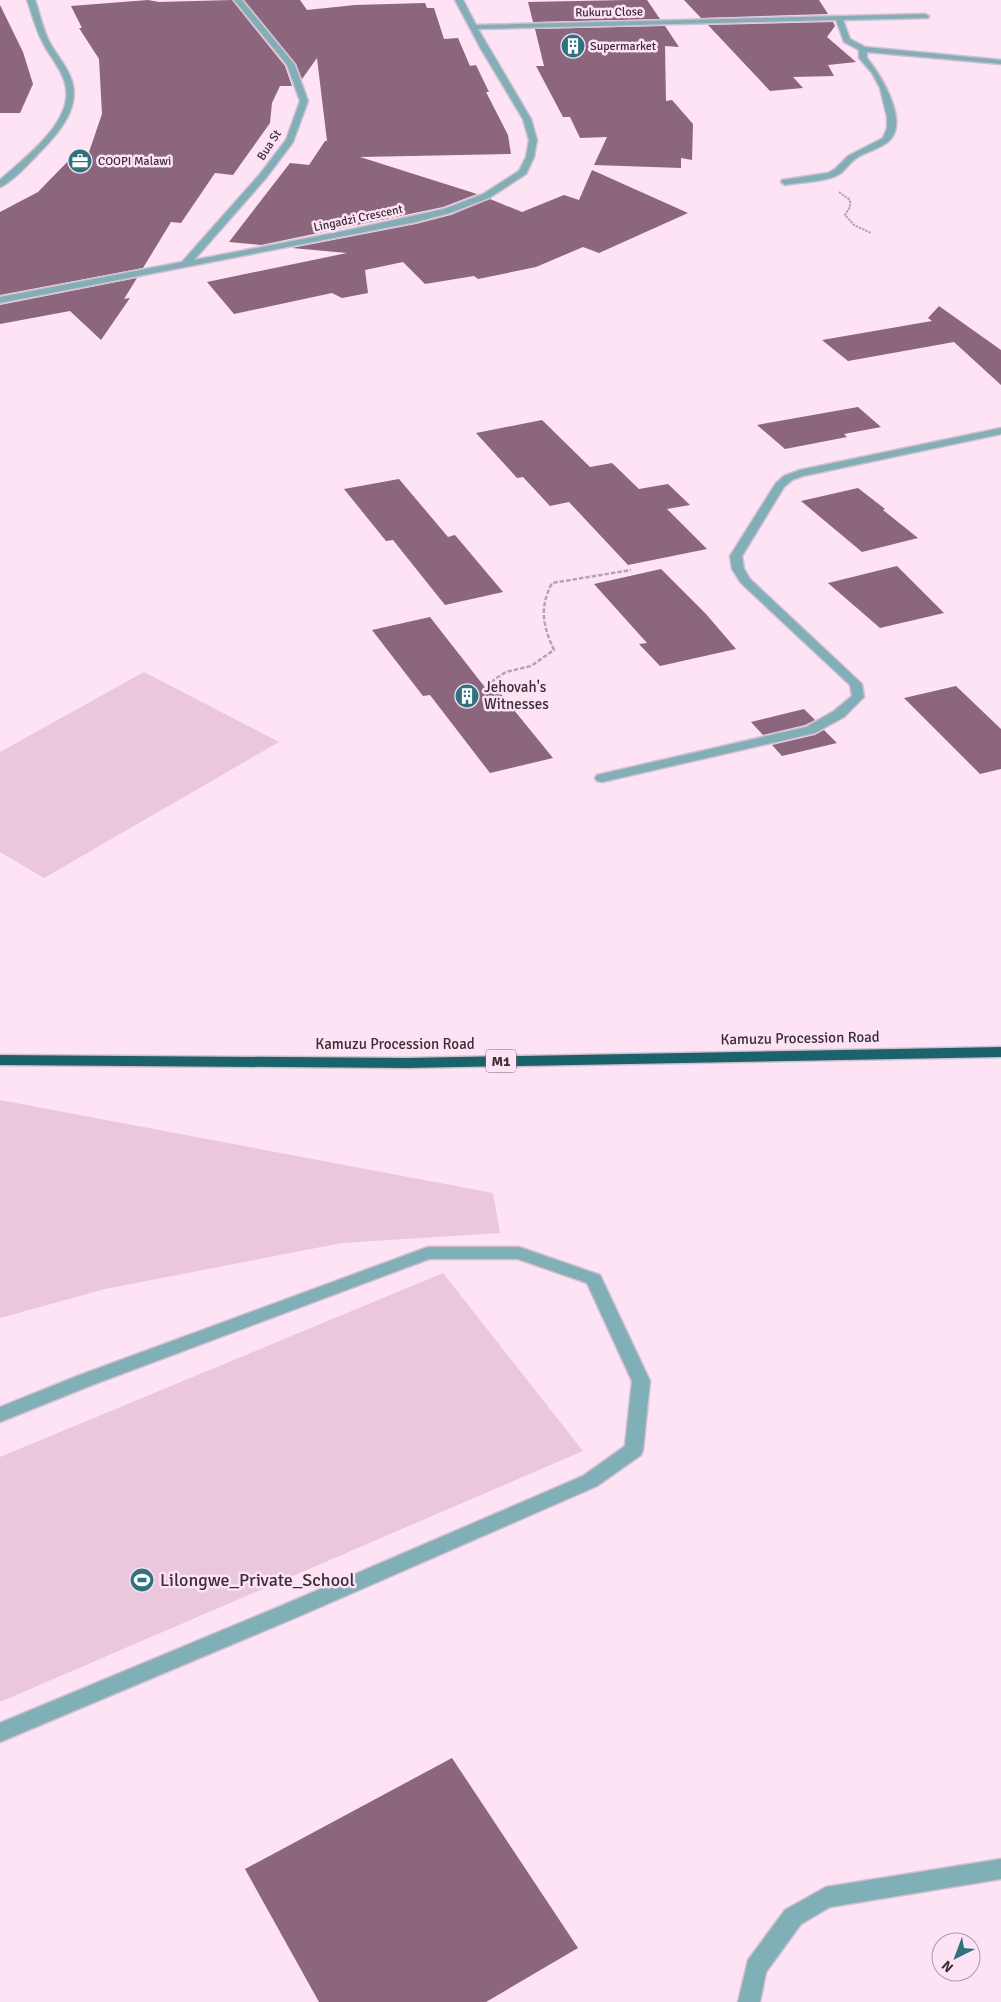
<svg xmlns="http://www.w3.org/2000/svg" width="1001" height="2002" viewBox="0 0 1001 2002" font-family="Signika,sans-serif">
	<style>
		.green { fill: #ebc7dd }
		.building { fill: #8c667d }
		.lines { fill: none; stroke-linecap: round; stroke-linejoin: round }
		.lane-casing { stroke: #d6bfcd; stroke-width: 3 }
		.street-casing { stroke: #d6bfcd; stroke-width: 3 }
		.highway-casing { stroke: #d6bfcd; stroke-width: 3 }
		.path-far1 { stroke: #b8a3b0; stroke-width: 2; stroke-dasharray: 2.5 1; stroke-linecap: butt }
		.path { stroke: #b8a3b0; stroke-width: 2.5; stroke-dasharray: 4.5 2; stroke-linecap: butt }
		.lane { fill: #7fb0b8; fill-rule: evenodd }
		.street { fill: #7fb0b8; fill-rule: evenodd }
		.highway { fill: #19636d; fill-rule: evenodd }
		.labels { text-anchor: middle; stroke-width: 5; stroke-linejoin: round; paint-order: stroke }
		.far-street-label { font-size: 12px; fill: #392f35; stroke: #fde3f3 }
		.far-poi-label { font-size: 12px; fill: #392f35; stroke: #fde3f3; text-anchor: start }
		.shield { fill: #fde3f3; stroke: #74656e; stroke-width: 1 }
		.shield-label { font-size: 14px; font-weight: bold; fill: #392f35 }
		.poi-label { font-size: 15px; fill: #392f35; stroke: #fde3f3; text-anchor: start }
		.street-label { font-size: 15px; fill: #392f35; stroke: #fde3f3 }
		.near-poi-label { font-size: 18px; fill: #392f35; stroke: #fde3f3; text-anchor: start }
	</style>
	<rect width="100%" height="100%" fill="#fde3f3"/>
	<g class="green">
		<polygon points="144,672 279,742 44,878 0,852 0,752"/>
		<polygon points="0,1100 493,1193 500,1233 342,1243 105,1289 0,1318"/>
		<polygon points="443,1273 583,1451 0,1702 0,1457"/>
	</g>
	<g class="building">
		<polygon points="148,0 159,2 232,0 285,66 292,86 280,86 272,103 270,123 233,175 215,173 181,223 171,222 143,268 0,295 0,212 38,192 75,154 88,155 102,114 99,59 79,28 82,28 71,6"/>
		<polygon points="244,0 300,0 307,10 355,5 425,3 427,8 434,8 444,39 458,38 470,66 476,65 489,92 486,92 508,135 511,154 360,157 477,194 443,207 261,245 229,242 290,163 309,165 325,141 327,141 317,58 302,79 296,64"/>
		<polygon points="627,0 647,0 660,19 533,22 528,2"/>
		<polygon points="684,0 819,0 828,14 701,18"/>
		<polygon points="0,5 23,52 33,84 20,113 0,113"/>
		<polygon points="833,22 835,26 827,37 856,62 828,65 834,76 793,77 803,88 770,91 708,25"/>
		<polygon points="665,26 679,47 665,46 666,101 672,100 693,124 692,160 681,158 681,168 594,165 607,137 580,138 570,117 563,117 536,66 544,66 535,29"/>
		<polygon points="592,170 688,213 599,253 583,247 536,267 478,279 474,276 425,284 403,262 365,270 368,293 342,298 332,293 234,314 207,282 347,253 292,248 416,224 451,215 490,199 522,212 564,195 579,200"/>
		<polygon points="137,278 124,299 130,298 101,340 70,311 0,324 0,305"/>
		<polygon points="939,306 1001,350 1001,385 954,342 848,361 822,340 932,321 928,318"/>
		<polygon points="858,407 881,427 844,434 847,437 785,449 757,425"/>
		<polygon points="542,420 590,467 612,463 639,489 668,484 690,505 667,509 707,549 628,565 569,502 550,506 523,477 517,478 476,433"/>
		<polygon points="399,479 448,537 455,535 503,592 445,605 393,540 386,541 344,489"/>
		<polygon points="858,488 885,509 883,510 918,538 862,552 801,501"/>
		<polygon points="897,566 944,613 880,628 828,583"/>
		<polygon points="661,569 706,614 736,649 660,666 639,644 647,643 594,584"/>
		<polygon points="430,617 487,690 496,688 553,758 490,773 430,695 423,696 372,630"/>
		<polygon points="956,686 1001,729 1001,769 980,774 904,698"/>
		<polygon points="804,709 815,720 805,725 763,735 751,722"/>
		<polygon points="824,730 837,743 782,756 772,745 815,735"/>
		<polygon points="452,1758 578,1948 486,2002 319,2002 245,1869"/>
	</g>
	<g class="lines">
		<defs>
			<g id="lane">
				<polygon points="1001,428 1001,434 803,476 792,480 784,487 742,556 744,569 750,579 862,684 864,697 844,717 815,733 602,782 597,781 595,778 597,775 806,727 834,711 852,696 850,685 741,583 732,569 730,556 776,483 784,476 800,470"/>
				<polygon points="428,1247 519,1247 600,1275 650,1381 643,1450 641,1455 597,1486 302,1615 0,1742 0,1723 288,1603 583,1476 625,1446 632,1381 587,1283 518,1259 429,1259 92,1385 0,1422 0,1407 80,1375"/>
			</g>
			<g id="street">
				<path d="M27,0H35C40,14 43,30 50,43C56,54 65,64 70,76C83,105 60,132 40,152C31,161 12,183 0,187V180C24,158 76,121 65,83C61,68 50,57 43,43C36,30 32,14 27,0Z"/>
				<path d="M234,0H242L295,65L308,101L293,142L266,178L194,260L344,231L444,209L483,194L519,171L526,157L529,140L523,119L481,49L455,0H463L476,25L925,14L929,16L928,18L843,20L850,39L865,47L1001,60V64L867,52V58C880,74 910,121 889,141C880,149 865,152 855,159C850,163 846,169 841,173C829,182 800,182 785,185L781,182L782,180L828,173L835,169L848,156L883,138L887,128V117L880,88L872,73L859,58V50L844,42L836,20L478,29L531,119L537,140L534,157L526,174L489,198L450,213L416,222L0,303V297L182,262L260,174L286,140L300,101L287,65Z"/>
				<polygon points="1001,1859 1001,1879 830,1907 801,1924 766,1972 760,2002 738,2002 748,1960 785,1910 826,1887"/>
			</g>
			<polygon id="highway" points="1001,1047 1001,1057 407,1068 0,1065 0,1055 407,1058"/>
		</defs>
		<use href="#lane" class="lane-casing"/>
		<use href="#street" class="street-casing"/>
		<use href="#highway" class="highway-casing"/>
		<polyline class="path-far1" points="839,192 850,200 850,207 845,215 854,225 871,233"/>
		<path class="path" d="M491,682L506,672L531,666L554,650C543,626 539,608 552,583L631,570"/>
		<use href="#lane" class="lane"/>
		<use href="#street" class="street"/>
		<use href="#highway" class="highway"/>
	</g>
	<defs>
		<symbol id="building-disc" viewBox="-11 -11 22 22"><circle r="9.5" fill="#2c747f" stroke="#fde3f3"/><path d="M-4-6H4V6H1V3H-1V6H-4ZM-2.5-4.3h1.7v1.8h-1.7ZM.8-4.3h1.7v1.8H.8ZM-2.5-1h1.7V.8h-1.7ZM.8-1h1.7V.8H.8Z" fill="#fff"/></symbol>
		<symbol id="office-disc" viewBox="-11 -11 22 22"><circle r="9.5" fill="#2c747f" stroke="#fde3f3"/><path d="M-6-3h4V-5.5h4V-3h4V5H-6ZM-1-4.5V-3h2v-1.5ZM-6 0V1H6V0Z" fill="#fff"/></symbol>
		<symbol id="stadium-disc" viewBox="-11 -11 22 22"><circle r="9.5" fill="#2c747f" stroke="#fde3f3"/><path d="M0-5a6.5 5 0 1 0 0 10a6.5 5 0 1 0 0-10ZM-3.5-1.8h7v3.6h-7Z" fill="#fff"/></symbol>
	</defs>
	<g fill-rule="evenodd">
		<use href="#building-disc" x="559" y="32" width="28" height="28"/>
		<use href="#office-disc" x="66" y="147" width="28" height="28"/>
		<use href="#building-disc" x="453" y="682" width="28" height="28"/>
		<use href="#stadium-disc" x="128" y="1566" width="28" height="28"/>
	</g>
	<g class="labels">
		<g class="far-street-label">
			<text transform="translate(609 12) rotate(-1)" y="4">Rukuru Close</text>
			<text transform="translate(269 145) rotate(-57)" y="4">Bua St</text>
			<text transform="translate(358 218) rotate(-12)" y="4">Lingadzi Crescent</text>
		</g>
		<g class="far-poi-label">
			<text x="590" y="50">Supermarket</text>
			<text x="98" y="165">COOPI Malawi</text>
		</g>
		<rect class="shield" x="486" y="1049.5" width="30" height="23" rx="4"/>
		<g class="shield-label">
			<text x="501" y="1066">M1</text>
		</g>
		<g class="poi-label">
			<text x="484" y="692">Jehovah's<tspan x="484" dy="17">Witnesses</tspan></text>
		</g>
		<g class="street-label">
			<text transform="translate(800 1038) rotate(-1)" y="5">Kamuzu Procession Road</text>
			<text x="395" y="1049">Kamuzu Procession Road</text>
		</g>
		<g class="near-poi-label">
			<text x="160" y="1586">Lilongwe_Private_School</text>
		</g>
	</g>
	<g transform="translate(956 1957) rotate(222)"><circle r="24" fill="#fde3f3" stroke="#af9ba7"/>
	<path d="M0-4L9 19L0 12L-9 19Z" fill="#2c747f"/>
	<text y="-8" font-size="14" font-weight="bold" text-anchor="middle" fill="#392f35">N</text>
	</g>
</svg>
